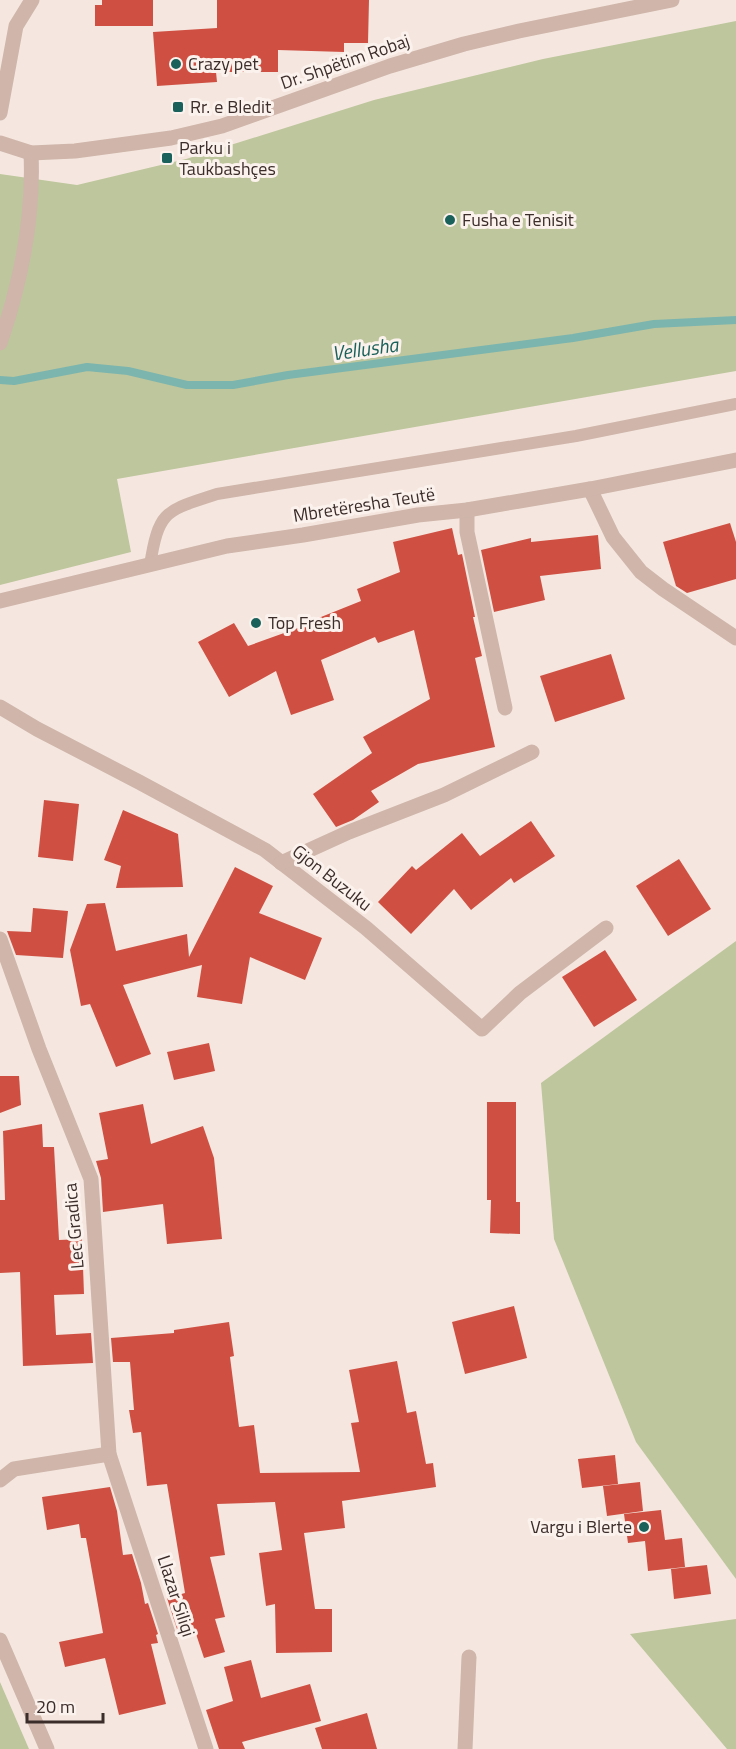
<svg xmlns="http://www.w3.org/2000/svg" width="736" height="1749" viewBox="0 0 736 1749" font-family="'Titillium Web',sans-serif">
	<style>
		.green { fill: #bec69d }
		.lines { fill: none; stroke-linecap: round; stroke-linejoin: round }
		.stream { stroke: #7cb5ae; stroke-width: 8 }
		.building { fill: #cf5043 }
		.service { stroke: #cfb5aa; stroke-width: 12 }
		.minor { stroke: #cfb5aa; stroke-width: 15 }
		.tertiary { stroke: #cfb5aa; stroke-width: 15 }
		.poi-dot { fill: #1b615b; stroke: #fcf2ed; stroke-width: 2 }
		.labels { text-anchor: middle; stroke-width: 6; stroke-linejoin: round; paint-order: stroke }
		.street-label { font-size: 18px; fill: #3b2d2a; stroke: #fcf2ed }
		.poi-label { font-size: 18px; fill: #3b2d2a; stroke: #fcf2ed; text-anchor: start }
		.water-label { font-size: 20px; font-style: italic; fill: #1b615b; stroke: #fcf2ed }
	</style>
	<rect width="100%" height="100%" fill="#f5e7df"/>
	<g class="green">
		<polygon points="736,21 736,371 117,479 131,552 0,585 0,174 77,185 186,159 374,100 543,59"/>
		<polygon points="736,941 736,1579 636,1442 554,1239 541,1083"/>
		<polygon points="736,1619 736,1749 727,1749 630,1634"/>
		<polygon points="0,1682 29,1749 0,1749"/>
	</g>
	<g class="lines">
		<polyline class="stream" points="0,380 14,381 87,367 128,371 187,385 233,385 288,375 573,338 654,324 736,320"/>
	</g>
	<g class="building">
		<polygon points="102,0 153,0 153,26 95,26 95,5 102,5"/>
		<polygon points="217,0 369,0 368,43 344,43 344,52 278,50 278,72 216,72 217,82 157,86 153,32 217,28"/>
		<polygon points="730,523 736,542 736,579 687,593 676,586 663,542"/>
		<polygon points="452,528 458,555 462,554 475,617 473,617 482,656 475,658 495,747 418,764 371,791 379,802 353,820 336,827 313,794 372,753 363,737 430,699 414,630 378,643 375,637 321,660 334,700 291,715 276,671 229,697 198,642 234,623 248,646 312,623 311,621 361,601 357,589 400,572 393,542"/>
		<polygon points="598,535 601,569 540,576 545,600 494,612 481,550 531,538 531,542"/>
		<polygon points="611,654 625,699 555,722 540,676"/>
		<polygon points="44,800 79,804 73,861 38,857"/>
		<polygon points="123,810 178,834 183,887 116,888 121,866 104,860"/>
		<polygon points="531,821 555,856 514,883 511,878 471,910 454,889 411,934 378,902 412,866 416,870 462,833 480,856"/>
		<polygon points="679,859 711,909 668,936 636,886"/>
		<polygon points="235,867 273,886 259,913 322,938 305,980 250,957 242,1004 197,997 202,965 123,985 151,1054 116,1067 90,1004 81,1006 70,950 87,904 105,903 116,951 187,934 189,957"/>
		<polygon points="33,908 68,911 63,958 16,955 7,931 31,932"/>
		<polygon points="605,950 637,1000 594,1027 562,977"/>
		<polygon points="209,1043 215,1071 174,1080 167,1052"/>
		<polygon points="0,1076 19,1076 21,1105 0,1113"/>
		<polygon points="487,1102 516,1102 516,1202 520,1202 520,1234 490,1233 491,1200 487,1200"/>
		<polygon points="143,1104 151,1144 203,1126 214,1158 222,1239 167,1244 163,1204 103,1212 101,1178 96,1161 108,1159 99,1113"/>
		<polygon points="42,1124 43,1147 54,1147 59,1240 82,1239 84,1294 54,1295 56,1335 91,1333 93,1363 23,1366 20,1272 0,1273 0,1200 5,1200 3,1131"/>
		<polygon points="514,1306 527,1358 465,1374 452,1322"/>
		<polygon points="229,1322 234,1356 230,1357 239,1427 254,1425 260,1473 360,1472 351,1423 359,1422 349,1370 397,1361 407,1413 416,1411 426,1464 433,1463 436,1487 342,1501 345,1528 304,1533 315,1609 332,1609 332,1652 276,1653 275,1604 266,1606 259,1553 282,1550 275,1502 217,1504 225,1555 210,1557 225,1617 215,1619 225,1652 204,1658 193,1625 177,1629 167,1598 185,1593 167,1484 147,1486 141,1432 133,1433 129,1410 134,1410 130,1362 113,1362 111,1338 174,1333 174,1330"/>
		<polygon points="615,1455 618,1484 582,1488 578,1459"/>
		<polygon points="640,1482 643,1511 607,1516 603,1486"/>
		<polygon points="110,1487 117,1511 123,1555 132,1554 141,1583 145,1604 148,1603 158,1634 156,1635 158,1643 151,1644 166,1704 119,1715 105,1658 65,1667 59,1642 103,1633 86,1538 81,1538 79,1524 47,1530 42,1497"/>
		<polygon points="661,1510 665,1540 682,1538 685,1567 648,1571 645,1541 628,1543 624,1514"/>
		<polygon points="707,1565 711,1594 674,1599 671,1569"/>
		<polygon points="251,1660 261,1698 310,1684 321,1721 242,1742 245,1749 219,1749 206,1710 233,1701 224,1667"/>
		<polygon points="367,1713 377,1749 322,1749 315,1728"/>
	</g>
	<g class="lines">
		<path class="service" d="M150,565C159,509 166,511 217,494L576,436L736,404"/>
		<g class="minor">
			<path d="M0,343C21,282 34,218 31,153"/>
			<polyline points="590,489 613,537 641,572 663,589 736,638"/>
			<polyline points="467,510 467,532 505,708"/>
			<polyline points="0,601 227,546 303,535 418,515 467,510 590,489 736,460"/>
			<polyline points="0,707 37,729 139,782 265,850 366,928 482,1029 520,993 606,928"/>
			<polyline points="281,863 349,832 444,795 532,752"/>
			<polyline points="0,939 39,1049 91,1179 109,1454 206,1749"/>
			<polyline points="0,1480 14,1469 109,1454"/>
			<polyline points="0,1640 47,1749"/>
			<polyline points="465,1749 469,1657"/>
		</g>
		<g class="tertiary">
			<polyline points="0,113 16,26 32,0"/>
			<polyline points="0,143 31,153 75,151 171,138 222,126 390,66 464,44 519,31 672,0"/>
		</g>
	</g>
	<g class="poi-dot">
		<circle cx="176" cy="64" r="6"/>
		<rect x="172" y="101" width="12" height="12" rx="3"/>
		<rect x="161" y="152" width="12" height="12" rx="3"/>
		<circle cx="450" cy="220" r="6"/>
		<circle cx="256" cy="623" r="6"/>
		<circle cx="644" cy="1527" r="6"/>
	</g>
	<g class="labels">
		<g class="street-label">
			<text transform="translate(345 62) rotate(-19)" y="6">Dr. Shpëtim Robaj</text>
			<text transform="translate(364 505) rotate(-9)" y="6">Mbretëresha Teutë</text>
			<text transform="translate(332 878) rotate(38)" y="6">Gjon Buzuku</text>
			<text transform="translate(74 1226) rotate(-95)" y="6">Lec Gradica</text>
			<text transform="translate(176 1596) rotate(72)" y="6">Llazar Siliqi</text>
		</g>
		<g class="poi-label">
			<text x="188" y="70">Crazy pet</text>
			<text x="190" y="113">Rr. e Bledit</text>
			<text x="179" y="154">Parku i<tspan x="179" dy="21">Taukbashçes</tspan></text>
			<text x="462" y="226">Fusha e Tenisit</text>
			<text x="268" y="629">Top Fresh</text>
			<text x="632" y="1533" text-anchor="end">Vargu i Blerte</text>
		</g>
		<g class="water-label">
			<text transform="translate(365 349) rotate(-8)" y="7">Vellusha</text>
		</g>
	</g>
	<path d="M27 1713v9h76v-9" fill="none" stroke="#3b2d2a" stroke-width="3"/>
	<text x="36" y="1713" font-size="18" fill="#3b2d2a" stroke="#fcf2ed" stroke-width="4.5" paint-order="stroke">20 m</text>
</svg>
